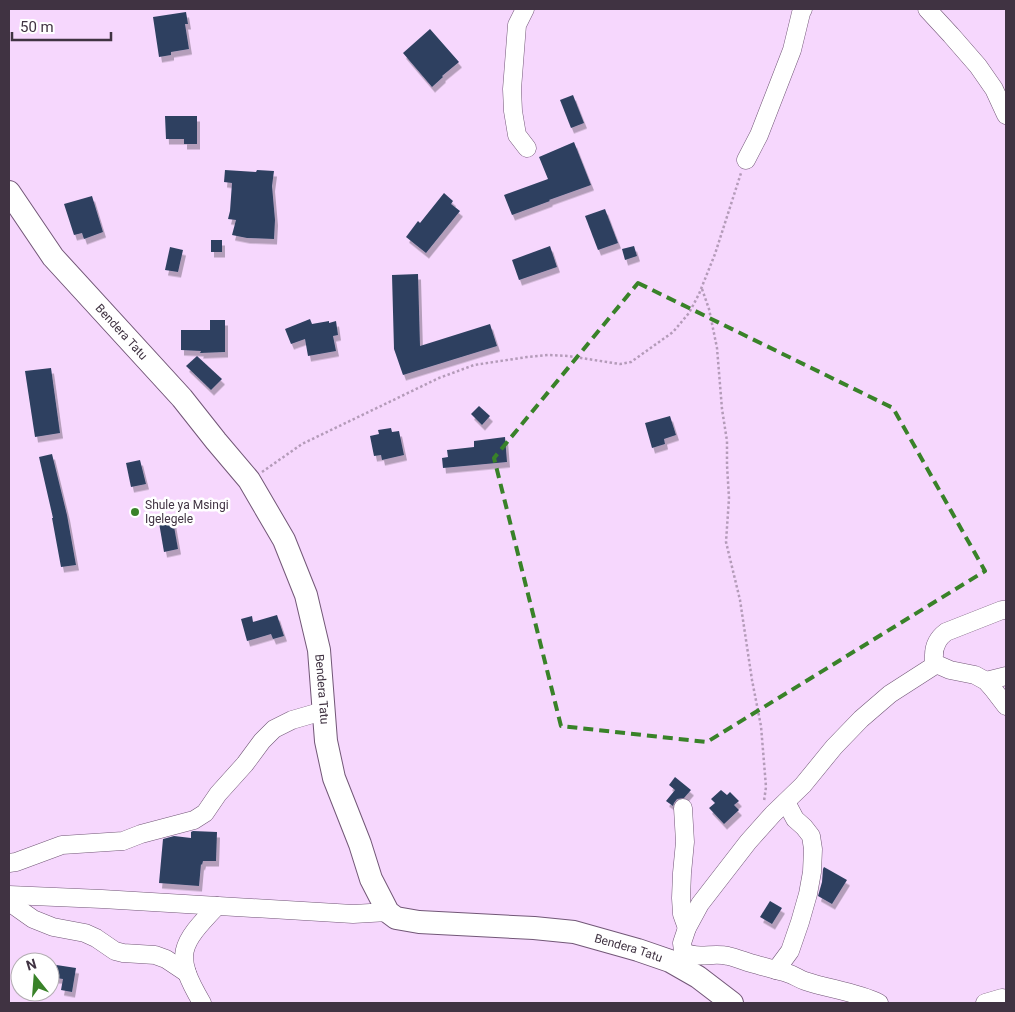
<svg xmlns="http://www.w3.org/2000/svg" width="1015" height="1012" viewBox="0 0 1015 1012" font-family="Roboto,sans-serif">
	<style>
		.building { fill: #2e4161; filter: url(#shadow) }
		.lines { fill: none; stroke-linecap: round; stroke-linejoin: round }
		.minor-casing { stroke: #725777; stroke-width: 19 }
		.major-casing { stroke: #725777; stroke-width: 24 }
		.path { stroke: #b49bb9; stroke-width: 2.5; stroke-dasharray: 2.5 2.5; stroke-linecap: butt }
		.minor { stroke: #fff; stroke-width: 18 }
		.major { stroke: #fff; stroke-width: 22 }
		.marked { fill: none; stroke: #398229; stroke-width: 4; stroke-dasharray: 10 6; stroke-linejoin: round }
		.poi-dot { fill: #398229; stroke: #fff; stroke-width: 2 }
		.labels { text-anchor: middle; stroke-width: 5; stroke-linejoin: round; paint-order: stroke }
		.street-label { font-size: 12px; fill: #403342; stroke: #fff }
		.poi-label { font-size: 12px; fill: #403342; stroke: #fff; text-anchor: start }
	</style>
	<defs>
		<filter id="shadow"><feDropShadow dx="3" dy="5.5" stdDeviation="0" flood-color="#0004"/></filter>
	</defs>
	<rect width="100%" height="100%" fill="#f6d7fd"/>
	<g class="building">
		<polygon points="186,12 188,24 185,24 189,49 171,52 171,55 159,57 153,17"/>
		<polygon points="430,29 459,62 442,76 443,77 432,87 403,53"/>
		<polygon points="573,95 584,123 571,128 560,100"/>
		<polygon points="165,116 197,116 197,144 184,144 184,139 166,139"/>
		<polygon points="574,142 591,185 549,200 550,201 512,215 504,195 548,179 539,157"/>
		<polygon points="225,170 256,172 257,170 274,171 272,186 275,220 274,239 247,238 232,235 236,220 228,219 230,211 232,183 224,182"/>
		<polygon points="444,193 453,201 451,204 460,211 426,253 406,237 418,221 420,223"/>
		<polygon points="92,196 103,232 84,239 82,233 74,235 64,204"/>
		<polygon points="605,209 618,243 598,250 585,216"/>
		<rect x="211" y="240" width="11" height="12"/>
		<polygon points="550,246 557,267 519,280 512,260"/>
		<polygon points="634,246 637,256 625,260 622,249"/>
		<polygon points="170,247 183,250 178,272 165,270"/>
		<polygon points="418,274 420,346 490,324 497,346 403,375 394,349 392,275"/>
		<polygon points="310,319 312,324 329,321 329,323 336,321 338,335 333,336 336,351 308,356 305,339 291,344 285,329"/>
		<polygon points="210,320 225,320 225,352 200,353 201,351 181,350 181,330 210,330"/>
		<polygon points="197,356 222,379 211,390 186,366"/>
		<polygon points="51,368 60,433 35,437 25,371"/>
		<polygon points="479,406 490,416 482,425 471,414"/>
		<polygon points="670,416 676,435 664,439 665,444 652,448 645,423"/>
		<polygon points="391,428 392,432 399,431 404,455 382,460 381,455 374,456 370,436 379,434 378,430"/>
		<polygon points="505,437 507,462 443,468 442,458 448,457 447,450 474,447 474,441"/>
		<polygon points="52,454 67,515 76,565 61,567 52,518 53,518 39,457"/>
		<polygon points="140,460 146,484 131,487 126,463"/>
		<polygon points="172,515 178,549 164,552 158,517"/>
		<polygon points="277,615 284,636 273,639 271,634 247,641 241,619 252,616 253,622"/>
		<polygon points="675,777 691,790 684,798 677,799 674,803 673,806 666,801 675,790 669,785"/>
		<polygon points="721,790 727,795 730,792 739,801 734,805 739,810 724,824 709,808 715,803 711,799"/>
		<polygon points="193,831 217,832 216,861 203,861 202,865 201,864 199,886 159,883 163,839 174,836 191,838 191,832"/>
		<polygon points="824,867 847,880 832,904 818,896 822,882 823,869"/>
		<polygon points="770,901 782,908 772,924 760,917"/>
		<polygon points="50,964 76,968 72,992 61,990 63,979 50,977"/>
	</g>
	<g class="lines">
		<defs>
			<g id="minor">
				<polyline points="525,9 517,25 512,89 513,111 517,135 527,148"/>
				<polyline points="927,9 951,35 978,66 994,89 1006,115"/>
				<polyline points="746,160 759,135 792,50 801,13 803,9"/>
				<polyline points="934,663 950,670 975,675 986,681 993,689 1006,706"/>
				<polyline points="986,681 1006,676"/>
				<polyline points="683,808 685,842 682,873 681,898 682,914 687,928"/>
				<polyline points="9,863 16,862 62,845 123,841 141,834 194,820 205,813 218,794 245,764 262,741 274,729 292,720 323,711"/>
				<polyline points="9,895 102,899 353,914 388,912"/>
				<polyline points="9,902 33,919 53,927 85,933 96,938 115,951 123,953 155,955 166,959 187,973"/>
				<polyline points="776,970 790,951 800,922 808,894 812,872 813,849 811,836 804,827 795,819 786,802"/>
				<path d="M202,1003C173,954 180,945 217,906"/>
				<path d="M879,1003C856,992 829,989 805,981C799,979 794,975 787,973C778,970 767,968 758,965C748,963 738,958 728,956C713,952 697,960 683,951L682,943L687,928L700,904L748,842L773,814L803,785L834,747L861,719L890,694L932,667C935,662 933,660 934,655C934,645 938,638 946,632L1002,610H1006"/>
				<polyline points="985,1003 1002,998"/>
			</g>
			<g id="major">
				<path id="s1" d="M9,192L53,257L182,398L216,441L249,480L284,540L306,595L319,650L326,741L334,778L360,844L371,879L388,912L396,918L419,922L534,928L574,932L638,950L670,961L698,977L732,1003"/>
			</g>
		</defs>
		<use href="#minor" class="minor-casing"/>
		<use href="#major" class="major-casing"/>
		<g class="path">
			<polyline points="702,289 709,309 717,348 722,409 727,441 727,465 729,498 726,542 740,600 752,680 761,726 766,787 764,801"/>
			<polyline points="262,472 302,444 439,378 474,365 527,357 548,355 568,356 620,364 631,362 673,332 689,313 699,294 715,254 741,173"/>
		</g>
		<use href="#minor" class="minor"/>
		<use href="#major" class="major"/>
	</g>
	<path class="marked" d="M638,283L893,408L985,571L707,742L561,726L494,458Z"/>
	<circle class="poi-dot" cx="135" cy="512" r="5"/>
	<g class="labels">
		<g class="street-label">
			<text dy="4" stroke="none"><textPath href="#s1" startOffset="180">Bendera Tatu</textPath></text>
			<text dy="4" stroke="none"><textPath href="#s1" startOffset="600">Bendera Tatu</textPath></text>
			<text dy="4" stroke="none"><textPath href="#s1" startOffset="1080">Bendera Tatu</textPath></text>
		</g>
		<g class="poi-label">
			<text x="145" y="509">Shule ya Msingi<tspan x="145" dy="14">Igelegele</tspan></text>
		</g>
	</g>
	<rect width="1015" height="1012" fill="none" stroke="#403342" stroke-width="20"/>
	<g transform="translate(35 977) rotate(343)"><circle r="24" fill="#ffffff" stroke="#b3adb3"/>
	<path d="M0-4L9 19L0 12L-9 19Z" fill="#398229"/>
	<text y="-8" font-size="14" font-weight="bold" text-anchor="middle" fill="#403342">N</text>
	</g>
	<path d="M12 32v8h99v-8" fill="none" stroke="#403342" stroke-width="2.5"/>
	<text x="20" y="32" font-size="15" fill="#403342" stroke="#ffffff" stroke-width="4" paint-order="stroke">50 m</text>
</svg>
